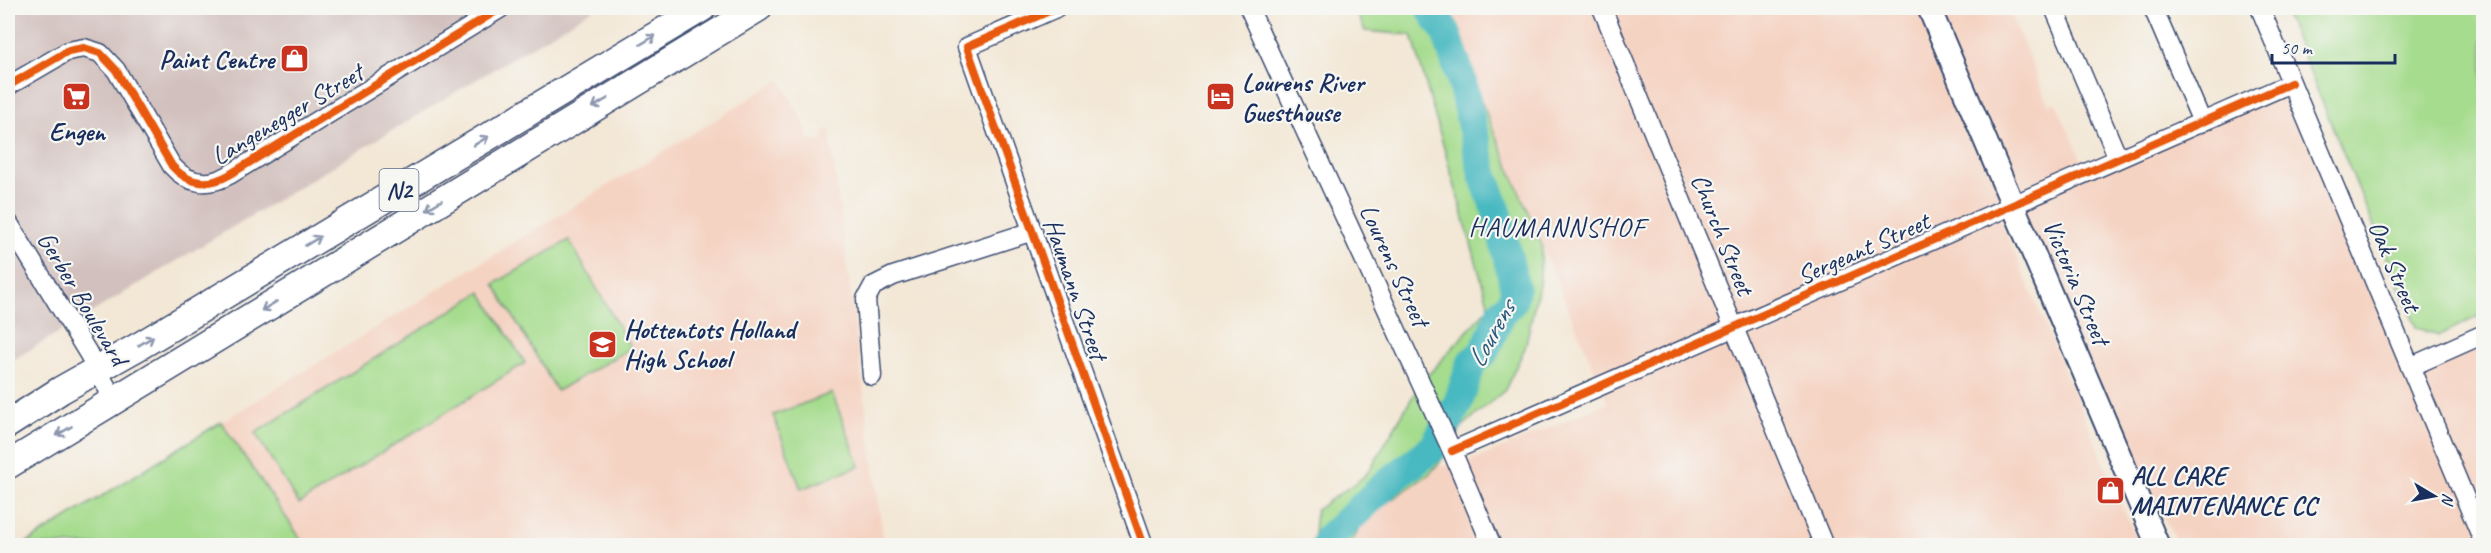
<svg xmlns="http://www.w3.org/2000/svg" width="2491" height="553" viewBox="0 0 2491 553" font-family="Caveat,sans-serif">
	<style>
		.built { fill: #f5d3c2 }
		.industrial { fill: #d1c0bd }
		.green { fill: #a5dc8d; stroke: #608676; stroke-width: 1.5 }
		.lines { fill: none; stroke-linecap: round; stroke-linejoin: round }
		.river { stroke: #4ab9c1; stroke-width: 30 }
		.minor-casing { stroke: #3b4b70; stroke-width: 21 }
		.major-casing { stroke: #3b4b70; stroke-width: 26 }
		.highway-casing { stroke: #3b4b70; stroke-width: 30 }
		.minor { stroke: #fff; stroke-width: 18 }
		.major { stroke: #fff; stroke-width: 22 }
		.highway { stroke: #fff; stroke-width: 27 }
		.cycleway-casing { stroke: #f6f6f2; stroke-width: 11 }
		.cycleway { stroke: #e8590c; stroke-width: 8 }
		.oneway { stroke: #8d97ae }
		.labels { text-anchor: middle; stroke-width: 4.5; stroke-linejoin: round; paint-order: stroke }
		.shield { fill: #f6f6f2; stroke: #5d6b8a; stroke-width: 1.5 }
		.shield-label { font-size: 24px; font-weight: bold; fill: #1b2f5e }
		.poi-label { font-size: 26px; font-weight: bold; fill: #1b2f5e; stroke: #f6f6f2; text-anchor: start }
		.street-label { font-size: 26px; fill: #1b2f5e; stroke: #f6f6f2 }
		.neighbourhood-label { font-size: 27px; letter-spacing: 1.5px; fill: #1b2f5e; stroke: #f6f6f2 }
		.water-label { font-size: 27px; font-style: italic; fill: #29587c; stroke: #f6f6f2 }
	</style>
	<rect width="100%" height="100%" fill="#f6f6f2"/>
	<filter id="ink" filterUnits="userSpaceOnUse"><feTurbulence type="fractalNoise" baseFrequency=".0167" numOctaves="2"/><feDisplacementMap in="SourceGraphic" scale="12" xChannelSelector="R" yChannelSelector="G"/><feConvolveMatrix kernelMatrix="1 2 1 2 8 2 1 2 1" color-interpolation-filters="sRGB"/></filter>
	<filter id="wash" filterUnits="userSpaceOnUse"><feTurbulence type="fractalNoise" baseFrequency=".008" numOctaves="4" result="noise"/><feDisplacementMap in="SourceGraphic" scale="24" xChannelSelector="R" yChannelSelector="G"/><feGaussianBlur stdDeviation="1.35" result="paint"/><feColorMatrix in="noise" values="0 0 0 0 0 0 0 0 0 0 0 0 0 0 0 0 0 1.4 0 .05"/><feComposite in="paint" operator="in"/></filter>
	<g filter="url(#wash)">
		<rect width="100%" height="100%" fill="#f3e7d5"/>
		<g class="built">
			<polygon points="1442,8 2008,8 2049,104 2056,102 2088,174 2290,89 2411,368 2483,334 2483,545 2177,545 2015,204 1997,212 2139,545 1350,546 1367,516 1427,475 1438,465 1445,466 1481,457 1608,403"/>
			<polygon points="780,80 806,127 808,138 821,142 824,132 829,128 884,545 19,546"/>
		</g>
		<polygon class="industrial" points="8,8 595,8 8,363"/>
		<g class="green">
			<polygon points="1355,8 1442,8 1542,245 1539,285 1525,348 1505,390 1463,426 1438,465 1428,475 1367,516 1350,545 1313,546 1316,510 1361,479 1369,471 1420,384 1489,307 1412,35 1365,31"/>
			<polygon points="2283,8 2483,8 2483,314 2438,336 2416,327"/>
			<polygon points="569,240 631,348 557,391 494,284"/>
			<polygon points="481,292 525,363 299,504 255,433"/>
			<polygon points="832,393 860,466 801,489 773,415"/>
			<polygon points="221,422 305,545 23,545"/>
		</g>
		<g class="lines">
			<polyline class="river" points="1326,546 1328,539 1385,485 1434,447 1458,403 1472,362 1484,352 1501,313 1512,302 1515,289 1498,215 1483,174 1461,78 1446,32 1430,8"/>
		</g>
	</g>
	<g filter="url(#ink)">
		<g class="lines">
			<defs>
				<g id="minor">
					<polyline points="1056,8 967,47 1144,546"/>
					<polyline points="1249,8 1452,451 1492,546"/>
					<polyline points="1602,8 1824,546"/>
					<polyline points="2054,8 2118,158"/>
					<polyline points="2153,8 2202,122"/>
					<polyline points="2260,8 2484,543"/>
					<path d="M8,86L68,51L84,48L100,53L116,70L172,166C188,184 208,187 229,175L501,8"/>
					<polyline points="8,222 88,353 114,400"/>
					<polyline points="2410,367 2484,334"/>
					<polyline points="872,376 866,299 873,286 893,276 1033,231"/>
					<polyline points="1452,451 2291,83"/>
				</g>
				<polyline id="major" points="1929,8 2158,546"/>
				<g id="highway">
					<polyline points="8,424 61,390 141,345 702,8"/>
					<polyline points="8,465 758,8"/>
				</g>
			</defs>
			<use href="#minor" class="minor-casing"/>
			<use href="#major" class="major-casing"/>
			<use href="#highway" class="highway-casing"/>
			<use href="#minor" class="minor"/>
			<use href="#major" class="major"/>
			<use href="#highway" class="highway"/>
			<defs>
				<g id="cycleway">
					<polyline points="1056,8 967,47 1144,546"/>
					<path d="M8,86L68,51L84,48L100,53L116,70L172,166C188,184 208,187 229,175L501,8"/>
					<polyline points="1452,451 2291,83"/>
				</g>
			</defs>
			<use href="#cycleway" class="cycleway-casing"/>
			<use href="#cycleway" class="cycleway"/>
		</g>
		<defs><path id="oneway-shaft" d="M-6 0H5M1.5-3L5.5 0L1.5 3" fill="none" stroke-width="1.6" stroke-linecap="round" stroke-linejoin="round" transform="scale(1.5)"/></defs>
		<g class="oneway">
			<use href="#oneway-shaft" transform="translate(648 40) rotate(-31)"/>
			<use href="#oneway-shaft" transform="translate(600 103) rotate(149)"/>
			<use href="#oneway-shaft" transform="translate(481 141) rotate(-31)"/>
			<use href="#oneway-shaft" transform="translate(434 205) rotate(149)"/>
			<use href="#oneway-shaft" transform="translate(313 241) rotate(-31)"/>
			<use href="#oneway-shaft" transform="translate(269 306) rotate(149)"/>
			<use href="#oneway-shaft" transform="translate(146 341) rotate(-31)"/>
			<use href="#oneway-shaft" transform="translate(64 431) rotate(149)"/>
		</g>
	</g>
	<defs>
		<symbol id="shop-square" viewBox="-11 -11 22 22"><rect x="-9" y="-9" width="18" height="18" rx="4" fill="#c8321e" stroke="#f6f6f2"/><path d="M-5-2.5h2.3a2.7 3.5 0 0 1 5.4 0H5L5.5 6h-11ZM-1.5-2.5h3a1.5 2.3 0 0 0-3 0Z" fill="#fff"/></symbol>
		<symbol id="supermarket-square" viewBox="-11 -11 22 22"><rect x="-9" y="-9" width="18" height="18" rx="4" fill="#c8321e" stroke="#f6f6f2"/><path d="M-6-5.5h2.5l.6 2H6L4.5 2H-2.5L-4.4-4H-6ZM-1.5 3.2a1.3 1.3 0 1 0 .1 0ZM3 3.2a1.3 1.3 0 1 0 .1 0Z" fill="#fff"/></symbol>
		<symbol id="hotel-square" viewBox="-11 -11 22 22"><rect x="-9" y="-9" width="18" height="18" rx="4" fill="#c8321e" stroke="#f6f6f2"/><path d="M-6-4.5h1.5V1H6V5H4.5V3h-9V5H-6ZM-4 0a1.8 1.8 0 1 1 3.6 0ZM.5 0V-2.5h3Q6-2.5 6 0Z" fill="#fff"/></symbol>
		<symbol id="school-square" viewBox="-11 -11 22 22"><rect x="-9" y="-9" width="18" height="18" rx="4" fill="#c8321e" stroke="#f6f6f2"/><path d="M0-5L7-2L0 1L-7-2ZM-4 1L0 2.5L4 1V4Q0 6-4 4Z" fill="#fff"/></symbol>
	</defs>
	<g fill-rule="evenodd">
		<use href="#shop-square" x="278" y="42" width="33" height="33"/>
		<use href="#supermarket-square" x="60" y="80" width="33" height="33"/>
		<use href="#hotel-square" x="1204" y="80" width="33" height="33"/>
		<use href="#school-square" x="586" y="328" width="33" height="33"/>
		<use href="#shop-square" x="2094" y="474" width="33" height="33"/>
	</g>
	<g class="labels">
		<rect class="shield" x="379.5" y="169" width="39" height="42" rx="4.5"/>
		<g class="shield-label">
			<text x="399" y="198">N2</text>
		</g>
		<g class="poi-label">
			<text x="274" y="68" text-anchor="end">Paint Centre</text>
			<text x="1242" y="91">Lourens River<tspan x="1242" dy="30">Guesthouse</tspan></text>
			<text x="77" y="140" text-anchor="middle">Engen</text>
			<text x="624" y="338">Hottentots Holland<tspan x="624" dy="30">High School</tspan></text>
			<text x="2131" y="484">ALL CARE<tspan x="2131" dy="30">MAINTENANCE CC</tspan></text>
		</g>
		<g class="street-label">
			<text transform="translate(287 114) rotate(-31)" y="9">Langenegger Street</text>
			<text transform="translate(1723 234) rotate(68)" y="9">Church Street</text>
			<text transform="translate(1863 248) rotate(-24)" y="9">Sergeant Street</text>
			<text transform="translate(1395 265) rotate(65)" y="9">Lourens Street</text>
			<text transform="translate(2395 266) rotate(67)" y="9">Oak Street</text>
			<text transform="translate(2077 282) rotate(67)" y="9">Victoria Street</text>
			<text transform="translate(1076 289) rotate(71)" y="9">Haumann Street</text>
			<text transform="translate(83 298) rotate(59)" y="9">Gerber Boulevard</text>
		</g>
		<g class="neighbourhood-label">
			<text x="1557" y="236">HAUMANNSHOF</text>
		</g>
		<g class="water-label">
			<text transform="translate(1491 334) rotate(-61)" y="9">Lourens</text>
		</g>
	</g>
	<rect width="2491" height="553" fill="none" stroke="#f6f6f2" stroke-width="30"/>
	<g transform="translate(2434 496) rotate(100)" stroke="#f6f6f2" stroke-width="4.5" paint-order="stroke">
	<path d="M0-4.5L10 22L0 15L-10 22Z" fill="#1b2f5e"/>
	<text y="-9" font-size="16" font-weight="bold" text-anchor="middle" fill="#1b2f5e">N</text>
	</g>
	<path d="M2272 54v9h123v-9" fill="none" stroke="#1b2f5e" stroke-width="3"/>
	<text x="2281" y="54" font-size="18" fill="#1b2f5e" stroke="#f6f6f2" stroke-width="4.5" paint-order="stroke">50 m</text>
</svg>
